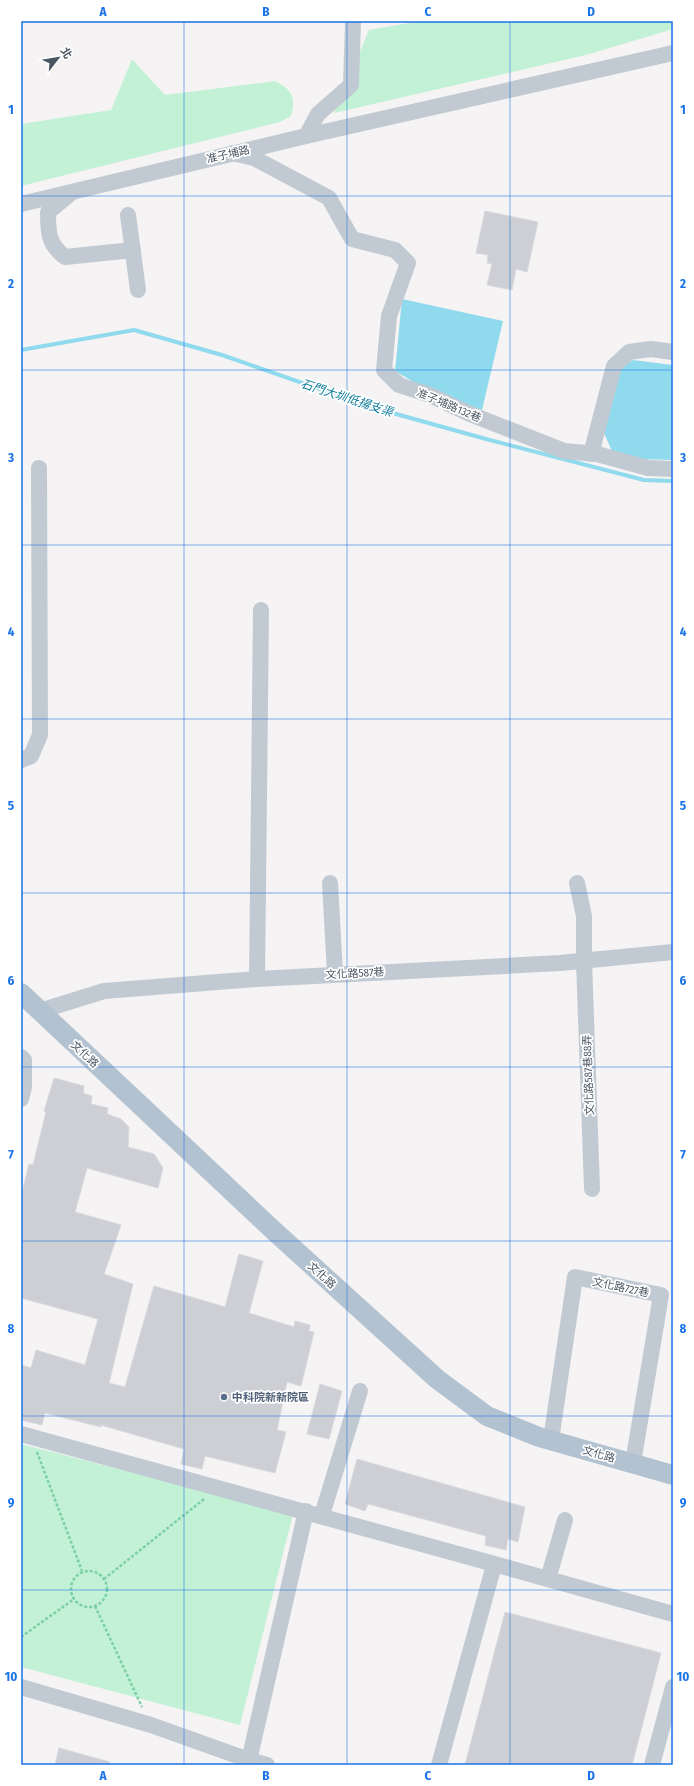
<svg xmlns="http://www.w3.org/2000/svg" width="694" height="1786" viewBox="0 0 694 1786" font-family="'Fira Sans Condensed','Noto Sans TC',sans-serif">
	<style>
		.green { fill: #c3f1d5 }
		.water { fill: #90daee }
		.lines { fill: none; stroke-linecap: round; stroke-linejoin: round }
		.stream { stroke: #90daee; stroke-width: 4 }
		.building { fill: #cdcfd5; stroke: #d7d9de }
		.path { stroke: #7ad0a6; stroke-width: 2.5; stroke-dasharray: 3 2; stroke-linecap: butt }
		.minor { stroke: #c1cad2; stroke-width: 16 }
		.major { stroke: #b3c2d1; stroke-width: 20 }
		.grid { fill: none; stroke: #1a73e8; stroke-width: 1; stroke-opacity: 0.55 }
		.service-dot { fill: #5c6f8a; stroke: #fff; stroke-width: 1.5 }
		.labels { text-anchor: middle; stroke-width: 3.5; stroke-linejoin: round; paint-order: stroke }
		.street-label { font-size: 11px; fill: #4a5661; stroke: #fff }
		.service-label { font-size: 11px; font-weight: bold; fill: #4e5e75; stroke: #fff; text-anchor: start }
		.water-label { font-size: 12px; font-style: italic; fill: #0c7c9b; stroke: #fff }
		.neatline { fill: none; stroke: #1a73e8; stroke-width: 1.5 }
		.grid-label { font-size: 13px; text-anchor: middle; font-weight: bold; fill: #1a73e8 }
	</style>
	<rect width="100%" height="100%" fill="#f5f3f3"/>
	<g class="green">
		<polygon points="421,21 673,21 673,29 586,55 334,113 369,30"/>
		<path d="M132,59L165,95L275,81C292,90 296,96 291,116L280,122L21,186V124L111,110Z"/>
		<polygon points="21,1444 293,1514 240,1725 21,1667"/>
	</g>
	<g class="water">
		<polygon points="402,299 503,321 482,410 429,391 395,371"/>
		<polygon points="633,360 673,365 673,460 637,459 612,451 604,433 617,370"/>
	</g>
	<g class="lines">
		<polyline class="stream" points="21,350 134,330 222,355 371,407 486,439 644,480 673,481"/>
	</g>
	<g class="building">
		<polygon points="485,211 538,222 527,272 516,269 512,290 487,285 492,264 487,263 488,255 476,253"/>
		<polygon points="54,1078 84,1086 83,1093 92,1096 91,1104 108,1108 107,1114 121,1119 129,1127 128,1147 154,1154 163,1168 158,1188 87,1168 75,1212 121,1225 104,1274 133,1284 109,1383 125,1387 154,1286 225,1307 239,1254 263,1261 249,1313 294,1327 295,1321 310,1325 309,1331 314,1332 301,1386 287,1382 277,1430 286,1432 275,1473 205,1456 202,1469 181,1464 184,1449 101,1425 101,1427 45,1413 42,1425 21,1420 21,1365 31,1368 36,1350 85,1365 98,1319 21,1298 21,1197 29,1164 33,1165 46,1112 44,1111"/>
		<polygon points="320,1384 342,1391 329,1439 307,1434"/>
		<polygon points="357,1459 525,1507 518,1542 508,1539 506,1550 485,1545 486,1536 368,1504 365,1511 345,1504"/>
		<polygon points="505,1612 661,1653 632,1765 465,1765"/>
		<polygon points="59,1748 110,1762 109,1765 55,1765"/>
	</g>
	<g class="lines">
		<g class="path">
			<polyline points="37,1452 82,1571"/>
			<circle cx="89" cy="1589" r="18"/>
			<polyline points="104,1579 204,1499"/>
			<polyline points="95,1606 142,1707"/>
			<polyline points="21,1637 74,1599"/>
		</g>
		<g class="minor">
			<polyline points="306,136 673,53"/>
			<polyline points="232,153 254,158 329,198 352,239 395,250 408,263 389,316 384,370 399,385 430,395 470,414 564,451 597,454 648,468 673,469"/>
			<path d="M71,193L48,212C48,232 48,244 65,257L133,250"/>
			<polyline points="21,204 306,136 318,114 351,85 353,21"/>
			<polyline points="128,215 138,290"/>
			<polyline points="591,454 614,366 629,352 651,349 673,352"/>
			<polyline points="21,760 31,756 40,735 39,468"/>
			<polyline points="330,883 335,974"/>
			<polyline points="577,883 584,916 584,961 592,1189"/>
			<polyline points="257,979 261,610"/>
			<polyline points="40,1011 104,991 257,979 560,963 673,952"/>
			<polyline points="21,1057 24,1060 24,1087 21,1099"/>
			<path d="M21,1434C239,1493 456,1553 673,1614"/>
			<polyline points="551,1440 575,1277 661,1295 633,1463"/>
			<polyline points="322,1515 360,1391"/>
			<polyline points="548,1579 565,1520"/>
			<polyline points="21,1687 151,1725 249,1760 267,1765"/>
			<polyline points="248,1765 306,1511"/>
			<polyline points="439,1765 494,1565"/>
			<polyline points="652,1765 673,1687"/>
		</g>
		<polyline class="major" points="21,993 273,1230 437,1379 487,1416 539,1437 673,1475"/>
	</g>
	<path class="grid" d="M184,21V1765M347,21V1765M510,21V1765M21,196H673M21,370H673M21,545H673M21,719H673M21,893H673M21,1067H673M21,1241H673M21,1416H673M21,1590H673"/>
	<circle class="service-dot" cx="224" cy="1397" r="4"/>
	<g class="labels">
		<g class="street-label">
			<text transform="translate(228 154) rotate(-13)" y="4">准子埔路</text>
			<text transform="translate(449 405) rotate(23)" y="4">准子埔路132巷</text>
			<text transform="translate(355 973) rotate(-3)" y="4">文化路587巷</text>
			<text transform="translate(85 1054) rotate(43)" y="4">文化路</text>
			<text transform="translate(588 1075) rotate(-92)" y="4">文化路587巷88弄</text>
			<text transform="translate(322 1275) rotate(42)" y="4">文化路</text>
			<text transform="translate(621 1287) rotate(12)" y="4">文化路727巷</text>
			<text transform="translate(599 1454) rotate(16)" y="4">文化路</text>
		</g>
		<g class="service-label">
			<text x="232" y="1401">中科院新新院區</text>
		</g>
		<g class="water-label">
			<text transform="translate(347 398) rotate(18)" y="4">石門大圳低揚支渠</text>
		</g>
	</g>
	<rect width="694" height="1786" fill="none" stroke="#ffffff" stroke-width="44"/>
	<g transform="translate(58 58) rotate(59)" stroke="#ffffff" stroke-width="3" paint-order="stroke">
	<path d="M0-3L7 15L0 10L-7 15Z" fill="#4a5661"/>
	<text y="-6" font-size="11" font-weight="bold" text-anchor="middle" fill="#4a5661">北</text>
	</g>
	<rect x="22" y="22" width="650" height="1742" class="neatline"/>
	<g class="grid-label">
		<text x="103" y="16">A</text>
		<text x="266" y="16">B</text>
		<text x="428" y="16">C</text>
		<text x="591" y="16">D</text>
		<text x="11" y="114">1</text>
		<text x="683" y="114">1</text>
		<text x="11" y="288">2</text>
		<text x="683" y="288">2</text>
		<text x="11" y="462">3</text>
		<text x="683" y="462">3</text>
		<text x="11" y="636">4</text>
		<text x="683" y="636">4</text>
		<text x="11" y="810">5</text>
		<text x="683" y="810">5</text>
		<text x="11" y="985">6</text>
		<text x="683" y="985">6</text>
		<text x="11" y="1159">7</text>
		<text x="683" y="1159">7</text>
		<text x="11" y="1333">8</text>
		<text x="683" y="1333">8</text>
		<text x="11" y="1507">9</text>
		<text x="683" y="1507">9</text>
		<text x="11" y="1681">10</text>
		<text x="683" y="1681">10</text>
		<text x="103" y="1780">A</text>
		<text x="266" y="1780">B</text>
		<text x="428" y="1780">C</text>
		<text x="591" y="1780">D</text>
	</g>
</svg>
